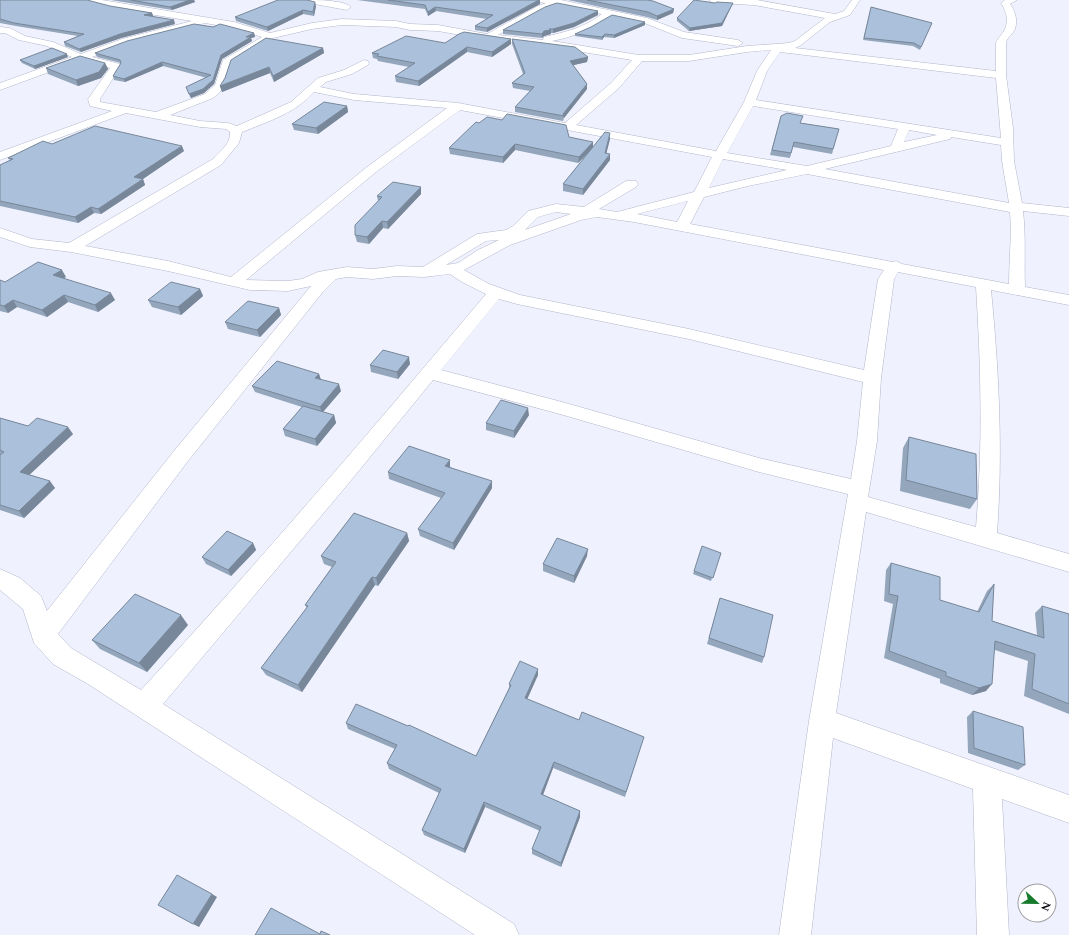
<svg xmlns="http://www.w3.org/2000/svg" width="1069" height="935" viewBox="0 0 1069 935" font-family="Spectral,serif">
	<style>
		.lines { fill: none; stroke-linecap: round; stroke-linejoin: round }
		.minor-casing { stroke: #b2b6ca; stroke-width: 1 }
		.minor { fill: #fff; fill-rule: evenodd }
		.wall { fill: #93a6bc }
		.shaded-wall { fill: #788799 }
		.building { fill: #abc1db; stroke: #788799 }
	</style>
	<rect width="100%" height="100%" fill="#eff1fe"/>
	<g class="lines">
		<defs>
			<g id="minor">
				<path d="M88,0H102L234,22L270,33L312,23L342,19L396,21L410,24L438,25L487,34L538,6L546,3L539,2L538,0H561L647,18L684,32L738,40L743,43L738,46L682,38L642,22L611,16C593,29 573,37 552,41L639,55H689L747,46L789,43L795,41L825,18L754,5L713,3L709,0H757L835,14L844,11L852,0H860L850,15L830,22L801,45L795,48L996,71V43C998,37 1003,34 1005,29C1009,19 1006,11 1001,3L1005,0H1017L1010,4C1015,11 1018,20 1015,29C1013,34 1007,37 1006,43V75L1013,128L1014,161L1022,203L1069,208V216L1023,211C1026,236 1024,262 1025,287L1069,295V305L991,290C999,371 1003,452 997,533L1069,554V572L866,512L836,713L1069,795V823L1002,799L1009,935H977L973,789L833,738L811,935H779L809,721L848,494L759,472L560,414L433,380L348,484L163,704L514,924L519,935H475L88,684L53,664L34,643L23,609L0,590V569L20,578L41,596L47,611L174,451L311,286L288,291L250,290L168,271L71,252L30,247L0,237V228L32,239L69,243L213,159C220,151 231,144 230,132L226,129L200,127L126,113L0,160V152L112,111L90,106L88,99L110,68L82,60L0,90V83L72,57L47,46L19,40L5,33H0V27L10,28L25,36L53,42L81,54L122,39L192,21L112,8L89,2ZM557,6L602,14C584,28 565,32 544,37L543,40L498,35L544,10ZM205,23L233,28L262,37L223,60L215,85L205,94L156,112L100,102V99L121,66L120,64L92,57L128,43ZM342,25L396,27L410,30L438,31L488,40L552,47L632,60L611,83L565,123L458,103L354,94L320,87L326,82L352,74L368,65L369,63L368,61L364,60L344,70L318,78L291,102L237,126L228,123L200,121L170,115L213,98C226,89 226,78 231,64L273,38L312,29ZM771,50L757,71L744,102L716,151L576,125L619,88L642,61H689L747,52ZM780,52L996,78L1001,138L756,100L767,71ZM314,92L354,100L447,108L367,167L231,277L168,261L85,246L221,165L239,143L242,132C267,122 296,113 314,92ZM753,106L898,129L891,146L807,166L727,153ZM460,110L712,157L694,192L617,212L599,209L636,187L638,184L636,181H626L584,207L556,204L528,211L513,226L506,230L477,234L423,267L397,266L373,269L347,267L318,272L302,279L288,281L246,280L376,172ZM909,130L937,135L904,142ZM951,137L1001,145L1002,161L1009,203L825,169L950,139ZM723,159L787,170L709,188ZM807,174L1010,212C1012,236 1009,260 1009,284L902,264L896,261L893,262L690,224L704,197L748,186ZM688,201L677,222L637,214ZM556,212L571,214L525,230L538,217ZM597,217L634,222L884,270L878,279L864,370L689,329L520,295L489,284L464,270L510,245L581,220ZM499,240L478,250L458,263L446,265L486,241ZM898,272L976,287C981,367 983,447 976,527L868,497L877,441L881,378L894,279ZM450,274L462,282L486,294C373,428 260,561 141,690L71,648L58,634L188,461L322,293L336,279L347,277L373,279L397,276L424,277ZM499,299L517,304L689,339L863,382L857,441L851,479L759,458L562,402L441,370Z"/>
				<path d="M305,0C316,0 344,0 351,7L347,10L309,3Z"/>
			</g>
		</defs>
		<use href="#minor" class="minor-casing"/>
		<use href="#minor" class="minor"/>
	</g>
	<g class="wall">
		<polygon points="0,0 110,6 152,13 153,16 152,17 175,24 121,38 81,52 65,46 64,42 78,36 16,26 0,23"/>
		<polygon points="111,0 194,0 195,2 172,10"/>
		<polygon points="357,0 540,0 540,4 487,32 475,30 475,26 487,19 436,11 428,16 425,9"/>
		<polygon points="568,0 647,0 674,9 673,13 657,20 647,17"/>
		<polygon points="733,3 732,5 722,26 689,31 677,21 677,18"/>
		<polygon points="316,6 314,16 303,14 268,31 236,21 235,17"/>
		<polygon points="871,7 932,23 920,50 913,46 863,40"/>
		<polygon points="598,15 574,27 553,33 551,33 551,34 544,36 542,38 503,34 503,30"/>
		<polygon points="645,25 614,38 604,37 602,40 575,36 575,34"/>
		<polygon points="254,33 255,37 251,38 252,41 222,59 214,84 204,93 191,98 186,87 207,78 163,66 125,82 114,80 113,76 121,63 97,57 95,53"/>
		<polygon points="511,39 511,44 492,57 467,52 419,86 396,82 395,76 409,67 378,61 377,59 373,58 372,53 445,43"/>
		<polygon points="512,39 588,57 587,62 573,65 587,84 587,89 564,118 563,121 515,112 515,107 530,91 513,88 512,83 523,74 512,44"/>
		<polygon points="323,48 324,53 274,82 270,73 222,92 220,86"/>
		<polygon points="68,57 35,69 22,63 20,60"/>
		<polygon points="105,63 108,69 101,78 78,86 48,74 46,68"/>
		<polygon points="347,106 348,112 318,134 294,130 292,124"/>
		<polygon points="781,116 801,123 839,129 832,154 793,147 790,158 770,155"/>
		<polygon points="569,137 593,147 610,139 606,153 610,160 583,195 563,191 563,184 590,151 578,163 515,150 503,163 450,154 449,148"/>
		<polygon points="52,144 184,151 143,179 145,185 101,214 94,213 78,223 0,206 0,165 10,160 8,158"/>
		<polygon points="421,187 421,194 388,229 383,228 369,244 357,242 355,235 378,201 377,196"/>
		<polygon points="66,277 63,278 115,300 98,312 68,302 47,317 17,307 8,313 0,311 0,280 5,282"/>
		<polygon points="200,289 203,296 181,315 152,307 148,300"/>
		<polygon points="279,308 281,315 260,337 228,329 225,322"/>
		<polygon points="410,364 398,379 371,372 370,365"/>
		<polygon points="319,374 321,380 341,391 323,412 334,415 336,423 317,446 285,436 283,429 302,407 255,392 252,386"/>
		<polygon points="529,415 514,438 486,430 486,423"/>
		<polygon points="0,418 28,426 73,434 29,475 55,488 24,518 0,510"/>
		<polygon points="909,437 977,499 970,509 900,491 903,448"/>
		<polygon points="450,460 450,467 492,488 454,550 420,536 418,529 441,498 389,479 388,472"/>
		<polygon points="407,533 409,541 378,586 375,585 302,692 266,675 261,668 307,608 305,605 332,567 324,564 321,556"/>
		<polygon points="253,543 256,550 231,576 206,564 202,557"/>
		<polygon points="721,553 711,581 693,574 694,571"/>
		<polygon points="587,556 574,583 543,571 543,564"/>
		<polygon points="891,563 940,600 977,612 987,591 994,584 992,621 1037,635 1035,613 1042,606 1069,614 1069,714 1024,696 1028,661 995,650 986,691 972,695 940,683 940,679 884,658 893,604 884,601 886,570"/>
		<polygon points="720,598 764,657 762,663 707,644"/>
		<polygon points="188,625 147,672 100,649 92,640"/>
		<polygon points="538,675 527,699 579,720 644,737 625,797 553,768 543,795 580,811 580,817 561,867 532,854 532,849 540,831 485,807 465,853 424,835 422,830 439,793 389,769 387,763 395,749 348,729 346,723 476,756 509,688 509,684"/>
		<polygon points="973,711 1025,765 1018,770 968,753 967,717"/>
	</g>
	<g class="shaded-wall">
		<polygon points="190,0 194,0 195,2 172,10 170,7"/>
		<polygon points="540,0 540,4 487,32 487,28"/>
		<polygon points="315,2 316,6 314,16 313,12"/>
		<polygon points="733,3 732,5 722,26 689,31 690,28"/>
		<polygon points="435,7 436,11 428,16 428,12"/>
		<polygon points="674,9 673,13 657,20 657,16"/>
		<polygon points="303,10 303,14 268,31 267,27"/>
		<polygon points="598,11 598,15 574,27 553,33 553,29"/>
		<polygon points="152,13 153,16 146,19 144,15"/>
		<polygon points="174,20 175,24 121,38 81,52 79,49 120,34"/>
		<polygon points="645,22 645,25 614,38 614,35"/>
		<polygon points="551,30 551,34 544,36 542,38 542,34 544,31"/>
		<polygon points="254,33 255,37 251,38 252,41 222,59 214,84 204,93 191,98 189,94 213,80 221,55 246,37"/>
		<polygon points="605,34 604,37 602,40 602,37"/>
		<polygon points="511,39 511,44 492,57 492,52"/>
		<polygon points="467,47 467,52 419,86 418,81"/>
		<polygon points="323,48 324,53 274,82 273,76"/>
		<polygon points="67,54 68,57 35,69 34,66"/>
		<polygon points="588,57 587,62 570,66 570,61"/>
		<polygon points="162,62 163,66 125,82 124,79"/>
		<polygon points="105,63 108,69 101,78 78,86 76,80"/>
		<polygon points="269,67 270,73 222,92 220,86"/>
		<polygon points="587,84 587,89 564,118 563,114"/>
		<polygon points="347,106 348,112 318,134 316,128"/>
		<polygon points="610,133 610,139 605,159 605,153"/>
		<polygon points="593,142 593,148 578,163 579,157"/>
		<polygon points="515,144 515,150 503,163 503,157"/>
		<polygon points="182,146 184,151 137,183 134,177"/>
		<polygon points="610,154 610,160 583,195 583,189"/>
		<polygon points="143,179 145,185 101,214 98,209"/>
		<polygon points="421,187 421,194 388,229 387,222"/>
		<polygon points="91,207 94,213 78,223 75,217"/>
		<polygon points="382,221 383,228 369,244 367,237"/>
		<polygon points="62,270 66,277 57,282 53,275"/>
		<polygon points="200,289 203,296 181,315 178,307"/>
		<polygon points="111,293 115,300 98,312 95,305"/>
		<polygon points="64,295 68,302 47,317 42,310"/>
		<polygon points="13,300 17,307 8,313 4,306"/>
		<polygon points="279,308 281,315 260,337 257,330"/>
		<polygon points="409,357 410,364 398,379 397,372"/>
		<polygon points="319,374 321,380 315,378"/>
		<polygon points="339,384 341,391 322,413 320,407"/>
		<polygon points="528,408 529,415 514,438 514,431"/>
		<polygon points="334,415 336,423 317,446 315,439"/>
		<polygon points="68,427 73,434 25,479 20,472"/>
		<polygon points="450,460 450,467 446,473 445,466"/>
		<polygon points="50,481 55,488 24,518 19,511"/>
		<polygon points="492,481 492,488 454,550 453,543"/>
		<polygon points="407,533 409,541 378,586 376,578"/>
		<polygon points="253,543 256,550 231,576 228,570"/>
		<polygon points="588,549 587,556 574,583 574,576"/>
		<polygon points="372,577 375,585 302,692 298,685"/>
		<polygon points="181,615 188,625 147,672 139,663"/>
		<polygon points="538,669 538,675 525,704 525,698"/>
		<polygon points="992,684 986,691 972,695 979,688"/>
		<polygon points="554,762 553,768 541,800 541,794"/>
		<polygon points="484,802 485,807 465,853 464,849"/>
		<polygon points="580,811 580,817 561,867 561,863"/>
		<polygon points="212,894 217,897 199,927 193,924"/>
	</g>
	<g class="building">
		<polygon points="0,0 87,0 110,6 152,13 144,15 174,20 120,34 79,49 64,42 84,34 14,23 0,19"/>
		<polygon points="131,0 190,0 170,7"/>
		<polygon points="278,0 307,0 315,2 313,12 303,10 267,27 235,17"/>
		<polygon points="388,0 539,0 487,28 475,26 493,15 435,7 428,12 425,5"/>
		<polygon points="587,0 647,0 653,1 674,9 657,16 648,12"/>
		<polygon points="694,0 715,3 717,2 733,3 722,23 690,28 677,18"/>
		<polygon points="557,3 598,11 574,23 553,29 549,29 551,30 544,31 542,34 503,30 545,7"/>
		<polygon points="871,7 932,23 921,47 914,43 864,38"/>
		<polygon points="612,15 645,22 614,35 605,34 602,37 575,34 591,27"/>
		<polygon points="194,24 213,27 220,24 254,33 246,37 251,37 221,55 213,80 203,89 189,94 186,87 211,75 162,62 124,79 113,76 121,63 120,60 95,53 127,41"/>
		<polygon points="464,32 511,39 492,52 467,47 418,81 395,76 415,63 377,56 379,54 372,53 406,36 445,43 459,34"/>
		<polygon points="266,38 323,48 273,76 269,67 220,86 225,78 231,60"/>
		<polygon points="512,39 575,47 588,57 570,61 587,84 563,114 564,116 515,107 534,87 512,83 525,73"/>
		<polygon points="52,48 67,54 34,66 20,60"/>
		<polygon points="80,56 105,63 99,72 76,80 46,68"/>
		<polygon points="324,102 347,106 316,128 292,124"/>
		<polygon points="787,113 803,116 800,123 839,129 833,149 794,142 791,153 772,150 781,116"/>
		<polygon points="507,114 566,125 569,137 593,142 579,157 515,144 503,157 449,148 476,122 479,123 487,117 502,120"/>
		<polygon points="95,126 182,146 134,177 143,179 98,209 91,207 75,217 0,201 0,165 13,159 8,158 43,141 52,144"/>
		<polygon points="605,132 610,133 605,153 610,154 583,189 563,184"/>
		<polygon points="393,182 421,187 387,222 382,221 367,237 355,235 355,225 382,197 377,196"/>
		<polygon points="38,262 62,270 53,275 111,293 95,305 64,295 42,310 13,300 4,306 0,305 0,280 5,282"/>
		<polygon points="171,282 200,289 178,307 148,300"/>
		<polygon points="248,301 279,308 257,330 225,322"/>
		<polygon points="383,350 409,357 397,372 370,365"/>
		<polygon points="277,361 319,374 315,378 339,384 320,407 252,386"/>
		<polygon points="501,400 528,408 514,431 486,423"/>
		<polygon points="303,406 334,415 315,439 283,429"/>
		<polygon points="0,418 28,426 37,418 68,427 20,472 50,481 19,511 0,505 0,455 4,452 0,450"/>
		<polygon points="909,437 976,454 977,499 906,480"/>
		<polygon points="409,446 450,460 445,466 492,481 453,543 418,529 445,493 388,472"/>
		<polygon points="354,513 407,533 376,578 372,577 298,685 261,668 308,606 305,605 336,562 321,556"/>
		<polygon points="227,531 253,543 228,570 202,557"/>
		<polygon points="557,538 588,549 574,576 543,564"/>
		<polygon points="702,546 721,553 713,578 694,571"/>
		<polygon points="891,563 940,577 940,600 979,612 994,584 992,621 1044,638 1042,606 1069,614 1069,704 1032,689 1035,654 995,641 992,684 979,688 946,676 946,672 889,651 898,596 889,594"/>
		<polygon points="135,594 181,615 139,663 92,640"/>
		<polygon points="720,598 773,615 764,657 709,638"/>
		<polygon points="520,661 538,669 525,698 579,720 582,712 644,737 626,792 554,762 541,794 580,811 561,863 532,849 541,827 484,802 464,849 422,830 441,789 387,763 397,745 346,723 356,704 408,726 409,725 476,756 511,685 509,684"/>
		<polygon points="973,711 1023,727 1025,765 974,748"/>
		<polygon points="177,875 212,894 193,924 158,905"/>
		<polygon points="271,908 320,934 321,931 330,935 255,935"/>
	</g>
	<g transform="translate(1037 903) rotate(112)"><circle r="19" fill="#ffffff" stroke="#9d9da0"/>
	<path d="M0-3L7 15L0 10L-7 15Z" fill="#177b2d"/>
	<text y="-6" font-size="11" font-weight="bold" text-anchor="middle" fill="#0a0b12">N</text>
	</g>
</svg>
